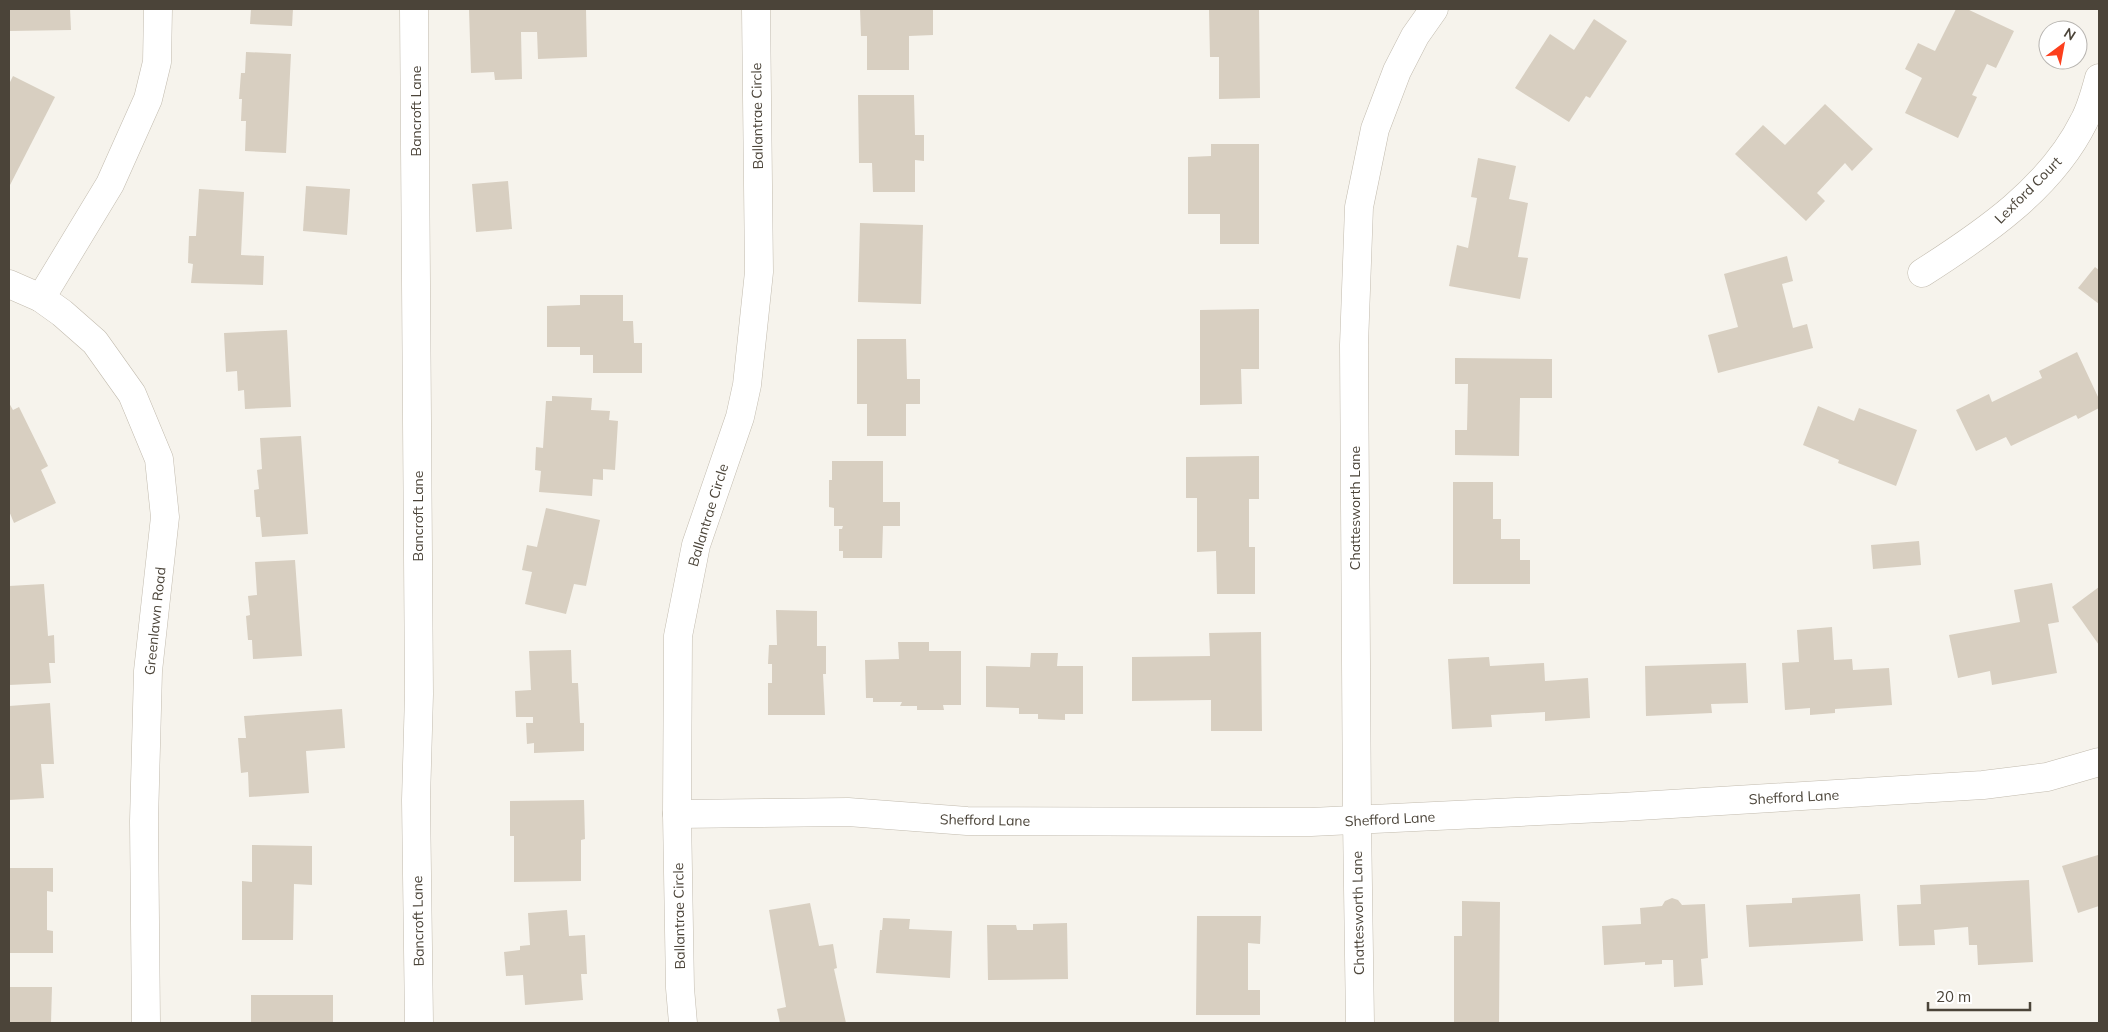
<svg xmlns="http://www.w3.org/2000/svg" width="2108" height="1032" viewBox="0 0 2108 1032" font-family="Mulish,sans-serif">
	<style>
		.building { fill: #d8cfc1 }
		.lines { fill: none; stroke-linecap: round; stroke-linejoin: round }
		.minor-casing { stroke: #c2bbae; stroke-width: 29 }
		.minor { stroke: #fff; stroke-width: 28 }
		.labels { text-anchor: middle; stroke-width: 4.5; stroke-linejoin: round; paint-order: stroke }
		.street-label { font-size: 14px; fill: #4b4439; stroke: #fff }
	</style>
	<rect width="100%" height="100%" fill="#f6f3ec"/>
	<g class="building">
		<polygon points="9,9 70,9 71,30 9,31"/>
		<polygon points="251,9 293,9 292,26 250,24"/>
		<polygon points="469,9 586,9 587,57 538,59 537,32 521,32 522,79 495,80 494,72 471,73"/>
		<polygon points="860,9 933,9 933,35 909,36 909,70 867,70 867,36 861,36"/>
		<polygon points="1209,9 1259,9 1260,98 1219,99 1219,57 1210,57"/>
		<polygon points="1956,9 1967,9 2014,31 1996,68 1987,64 1972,95 1977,97 1958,138 1905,113 1922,78 1905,69 1918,43 1935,51"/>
		<polygon points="1594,19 1627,41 1590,98 1586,96 1569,122 1515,88 1550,34 1574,50"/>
		<polygon points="246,52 291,54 286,153 245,151 246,121 241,121 242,99 239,99 241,73 245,73"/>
		<polygon points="13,76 55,97 9,187 9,84"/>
		<polygon points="858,95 914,95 915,135 924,135 924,161 915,160 915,192 873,192 872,163 859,163"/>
		<polygon points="1825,104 1873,149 1852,171 1845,163 1817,193 1825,201 1806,221 1735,154 1763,125 1785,145"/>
		<polygon points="1211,144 1259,144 1259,244 1220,244 1220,214 1188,214 1188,157 1211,156"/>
		<polygon points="1478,158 1516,166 1509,199 1528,203 1518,257 1528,258 1520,299 1449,286 1457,245 1468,248 1477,198 1471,197"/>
		<polygon points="508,181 512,229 476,232 472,184"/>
		<polygon points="306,186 350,189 347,235 303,231"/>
		<polygon points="199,189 244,192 241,255 264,256 263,285 191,283 193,264 188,263 189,236 196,236"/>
		<polygon points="860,223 923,225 921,304 858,302"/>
		<polygon points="1787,256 1793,281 1782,284 1793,328 1807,324 1813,348 1718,373 1708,335 1738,327 1724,274"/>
		<polygon points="2095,267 2099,270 2099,304 2078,288"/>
		<polygon points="580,295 623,295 623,321 633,321 634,343 642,343 642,373 593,373 593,355 580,355 580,347 547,347 547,306 580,305"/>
		<polygon points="1259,309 1259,369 1241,369 1242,404 1200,405 1200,310"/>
		<polygon points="287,330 291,407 245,409 244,390 238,391 237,371 226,372 224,333"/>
		<polygon points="857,339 906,339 907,379 920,379 920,404 906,404 906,436 867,436 867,404 857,404"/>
		<polygon points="2077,352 2099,399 2099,408 2078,419 2076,415 2011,446 2006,437 1976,451 1956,410 1989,394 1992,402 2042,378 2039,371"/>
		<polygon points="1455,358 1552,359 1552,398 1520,398 1519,456 1455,455 1455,430 1467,430 1468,384 1455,384"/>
		<polygon points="552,396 592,398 591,410 610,411 609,420 618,421 615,470 603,469 603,480 593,479 592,496 539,492 541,471 535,470 536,447 543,448 546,401 552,401"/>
		<polygon points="9,403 13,410 19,407 48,466 41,470 56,503 14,523 9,511"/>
		<polygon points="1818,406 1854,421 1859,408 1917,430 1896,486 1838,463 1839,460 1803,445"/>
		<polygon points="301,436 308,534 262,537 260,517 256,517 254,490 259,489 257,470 262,469 260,438"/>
		<polygon points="1259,456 1259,499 1249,499 1249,547 1255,547 1255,594 1217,594 1216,551 1197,552 1197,498 1186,498 1186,457"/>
		<polygon points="832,461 883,461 883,502 900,502 900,526 883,526 882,558 843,558 843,551 839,551 839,529 842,529 843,526 834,526 834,508 829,507 829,480 832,480"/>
		<polygon points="1453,482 1493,482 1493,519 1501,519 1501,539 1520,539 1520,560 1530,560 1530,584 1453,584"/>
		<polygon points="546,508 600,520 586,586 574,584 566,614 525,604 532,572 522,570 527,545 537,547"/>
		<polygon points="1919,541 1921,565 1873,569 1871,545"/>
		<polygon points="295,560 302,656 253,659 252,640 248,640 246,616 250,615 248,596 257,595 255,562"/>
		<polygon points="2052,583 2059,622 2048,624 2057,673 1992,685 1990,671 1958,678 1949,635 2020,622 2014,590"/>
		<polygon points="44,584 48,636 54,635 55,663 49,663 51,683 9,685 9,586"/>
		<polygon points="2099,587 2099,645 2072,607"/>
		<polygon points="776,610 817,611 817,646 826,646 826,674 823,674 825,715 768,715 768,683 772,683 772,664 768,664 769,645 777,645"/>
		<polygon points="1832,627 1834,660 1852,659 1853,670 1889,668 1892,705 1835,709 1835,713 1810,715 1810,708 1785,710 1782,663 1799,662 1797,630"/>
		<polygon points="1261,632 1262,731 1211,731 1211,700 1132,701 1132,657 1210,656 1209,633"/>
		<polygon points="898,642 929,642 929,651 961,651 961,705 943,705 944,710 917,710 917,706 900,706 902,702 873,702 873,698 866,698 865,660 899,659"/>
		<polygon points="571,650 572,683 578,683 580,723 584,723 584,751 534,753 534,743 527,744 526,723 533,723 533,717 516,717 515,691 531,690 529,651"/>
		<polygon points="1031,653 1058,653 1057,666 1083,666 1083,714 1065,714 1065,720 1038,719 1038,714 1019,714 1019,708 986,707 986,666 1030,667"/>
		<polygon points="1489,657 1490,666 1544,663 1545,681 1588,678 1590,718 1545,721 1545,712 1491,715 1492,727 1452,729 1448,659"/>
		<polygon points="1746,663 1748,703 1711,704 1712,713 1646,716 1645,666"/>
		<polygon points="50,703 54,764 41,764 44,798 9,800 9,706"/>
		<polygon points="342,709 345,748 306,751 309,793 249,797 248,772 241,773 238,738 246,738 244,716"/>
		<polygon points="584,800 585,839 581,840 581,881 514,882 514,836 510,836 510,801"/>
		<polygon points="252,845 312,846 312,885 294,884 293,940 242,940 242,881 252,882"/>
		<polygon points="2098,855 2099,906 2078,913 2062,866"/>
		<polygon points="9,868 53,868 53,892 47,891 47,930 53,931 53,953 9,953"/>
		<polygon points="2029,880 2033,962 1978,965 1977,945 1969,945 1968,927 1934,930 1935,945 1899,946 1897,905 1921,904 1920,885"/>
		<polygon points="1860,894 1863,941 1749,947 1746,905 1792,903 1792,898"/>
		<polygon points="1672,898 1678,900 1682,905 1705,904 1708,958 1701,959 1703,985 1674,987 1673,960 1662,960 1662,964 1645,965 1645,962 1604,965 1602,926 1641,924 1640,908 1662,906 1665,901"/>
		<polygon points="1462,901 1500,902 1499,1023 1454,1023 1454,936 1462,936"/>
		<polygon points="810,903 819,946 833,944 837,968 834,969 846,1023 780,1023 777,1009 786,1007 769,910"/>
		<polygon points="567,910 569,936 585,935 587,974 581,974 583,1000 525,1005 523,975 506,976 504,952 520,950 520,946 530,945 528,913"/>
		<polygon points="1197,916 1261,916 1260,944 1248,943 1248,990 1260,990 1260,1015 1196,1015"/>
		<polygon points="883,918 910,919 909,929 952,931 950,978 876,973 880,930 882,930"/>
		<polygon points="1067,923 1068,979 988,980 987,925 1016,925 1017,930 1033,930 1033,924"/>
		<polygon points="9,987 52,987 51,1023 9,1023"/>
		<rect x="251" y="995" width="82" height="28"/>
	</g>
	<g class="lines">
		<defs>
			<g id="minor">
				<polyline points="414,9 419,694 416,800 419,1023"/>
				<path d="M1922,273C1983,234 2051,188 2084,121C2091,108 2095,93 2099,78"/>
				<polyline points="9,284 41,298 62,313 95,342 132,394 159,459 165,517 148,671 144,821 146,1023"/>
				<polyline points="41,298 110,184 148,99 157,62 158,9"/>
				<polyline points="677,814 848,812 967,821 1311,822 1622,807 1983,785 2047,777 2099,762"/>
				<polyline points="683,1023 680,988 677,814 678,636 696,545 740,417 747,385 759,272 756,9"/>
				<polyline points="1360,1023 1357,820 1354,345 1359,207 1375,129 1397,71 1415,36 1434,9"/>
			</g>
		</defs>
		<use href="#minor" class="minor-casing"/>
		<use href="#minor" class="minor"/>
	</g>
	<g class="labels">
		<g class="street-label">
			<text transform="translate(416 111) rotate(-90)" y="5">Bancroft Lane</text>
			<text transform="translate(757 116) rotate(-91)" y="5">Ballantrae Circle</text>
			<text transform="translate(2028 190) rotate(-45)" y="5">Lexford Court</text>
			<text transform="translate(1355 508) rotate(-90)" y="5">Chattesworth Lane</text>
			<text transform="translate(708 515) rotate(-73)" y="5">Ballantrae Circle</text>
			<text transform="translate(418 516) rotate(-90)" y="5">Bancroft Lane</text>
			<text transform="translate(155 621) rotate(-84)" y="5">Greenlawn Road</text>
			<text transform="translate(1794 797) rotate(-3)" y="5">Shefford Lane</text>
			<text transform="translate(1390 819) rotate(-3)" y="5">Shefford Lane</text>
			<text transform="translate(985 820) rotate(1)" y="5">Shefford Lane</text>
			<text transform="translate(1358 913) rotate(-91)" y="5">Chattesworth Lane</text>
			<text transform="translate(679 916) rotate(-91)" y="5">Ballantrae Circle</text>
			<text transform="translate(418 921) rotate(-91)" y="5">Bancroft Lane</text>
		</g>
	</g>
	<rect width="2108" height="1032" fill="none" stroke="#4b4439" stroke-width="20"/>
	<g transform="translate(2063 45) rotate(32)"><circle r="24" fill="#ffffff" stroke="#b7b4b0"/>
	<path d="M0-4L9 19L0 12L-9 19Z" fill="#fc3f1d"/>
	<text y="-8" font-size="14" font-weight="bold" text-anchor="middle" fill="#4b4439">N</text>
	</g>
	<path d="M1928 1002v8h102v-8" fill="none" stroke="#4b4439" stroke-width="2.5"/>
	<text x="1936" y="1002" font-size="15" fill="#4b4439" stroke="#ffffff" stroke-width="4" paint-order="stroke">20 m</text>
</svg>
